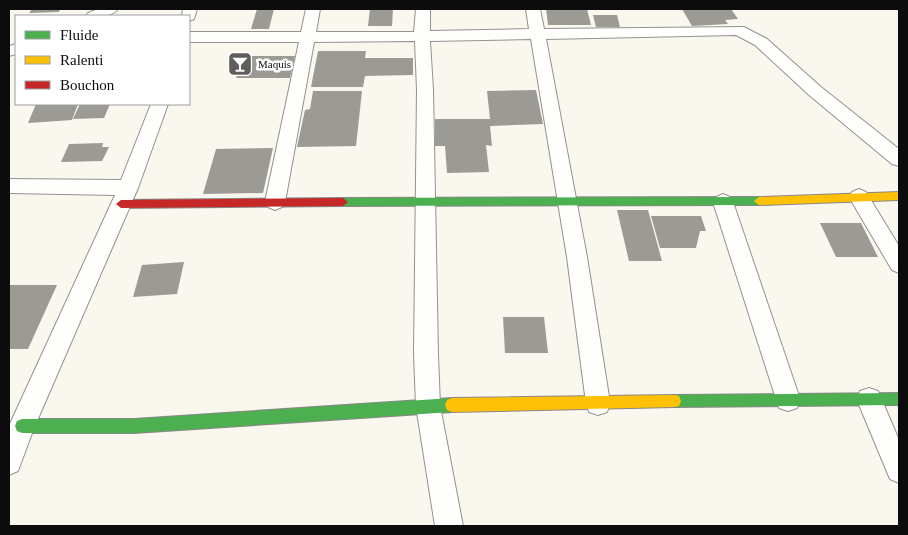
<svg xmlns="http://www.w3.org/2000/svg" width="908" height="535" viewBox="0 0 908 535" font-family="'Times New Roman',serif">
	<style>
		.building { fill: #9c9a95 }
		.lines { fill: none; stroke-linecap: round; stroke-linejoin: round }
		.street-casing { stroke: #93928e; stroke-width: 2 }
		.fast-casing { stroke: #8a8885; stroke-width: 2 }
		.slow-casing { stroke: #8a8885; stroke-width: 2 }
		.jam-casing { stroke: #8a8885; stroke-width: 2 }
		.street { fill: #fefefd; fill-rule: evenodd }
		.fast { fill: #4caf50; fill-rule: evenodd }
		.slow { fill: #ffc107; fill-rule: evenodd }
		.jam { fill: #c62828; fill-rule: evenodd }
		.labels { text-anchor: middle; stroke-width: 5; stroke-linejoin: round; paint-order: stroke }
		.far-poi-label { font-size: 11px; fill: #0c0c0c; stroke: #fff; text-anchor: start }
	</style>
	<rect width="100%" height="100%" fill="#faf7ef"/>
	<g class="building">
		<polygon points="32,9 60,9 59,12 29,13"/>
		<polygon points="257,9 274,9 269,29 251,29"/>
		<polygon points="370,9 393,9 392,26 368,26"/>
		<polygon points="546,9 587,9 591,25 548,25"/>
		<polygon points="682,9 731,9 738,19 725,20 728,24 692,26"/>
		<polygon points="593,15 617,15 620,27 596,27"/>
		<polygon points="318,51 366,51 365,58 413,58 413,75 365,76 363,87 311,87"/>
		<polygon points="243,56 295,56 290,78 236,78"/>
		<polygon points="536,90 543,124 490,126 492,146 486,145 489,172 447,173 445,146 435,146 435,119 490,119 487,91"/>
		<polygon points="313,91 362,91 356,146 297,147 305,110 310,109"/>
		<polygon points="36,104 78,104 72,120 28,123"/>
		<polygon points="80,104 110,104 104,118 73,119"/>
		<polygon points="103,143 102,147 109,147 102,161 61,162 69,144"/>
		<polygon points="273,148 263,193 203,194 216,149"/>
		<polygon points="617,210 648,210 662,261 629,261"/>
		<polygon points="651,216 701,216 706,231 700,231 696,248 660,248"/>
		<polygon points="820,223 861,223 878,257 836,257"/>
		<polygon points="184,262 177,294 133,297 142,265"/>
		<polygon points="9,285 57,285 28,349 9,349"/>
		<polygon points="503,317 544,317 548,353 505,353"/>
	</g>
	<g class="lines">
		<defs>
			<g id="street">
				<path d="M98,9H118C111,18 96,17 86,16L88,13Z"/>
				<polygon points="183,9 197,9 194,19 189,21 189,16 182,16"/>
				<polygon points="306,9 320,9 316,32 414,32 416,9 430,9 430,31 529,29 526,9 540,9 544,29 744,27 767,39 821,87 899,149 899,166 892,164 809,95 755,45 736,35 546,39 587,257 610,403 607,412 598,415 589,412 586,403 567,257 531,39 430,41 433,90 438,354 440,406 463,526 435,526 416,406 414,354 417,90 415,41 314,42 285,202 282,207 275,210 268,207 265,202 299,42 189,42 189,32 301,32"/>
				<polygon points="16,44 16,54 9,56 9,46"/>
				<polygon points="151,104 168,104 138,188 34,428 18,471 9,475 9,426 115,195 9,193 9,179 121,180"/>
				<polygon points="859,189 866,192 899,246 899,273 892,270 849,197 852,192"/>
				<polygon points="723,194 730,197 733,202 800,399 797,408 788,411 779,408 776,399 713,202 716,197"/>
				<polygon points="869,388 878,391 899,440 899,483 890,479 857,400 860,391"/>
			</g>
			<g id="fast">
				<polygon points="759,197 764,201 759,205 343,206 338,202 343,198"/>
				<polygon points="899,393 899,405 674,407 669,406 667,401 669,396 674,395"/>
				<polygon points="452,398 457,400 459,405 457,410 452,412 134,433 22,433 17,431 15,426 17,421 22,419 134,419"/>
			</g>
			<g id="slow">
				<polygon points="899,192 899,200 759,205 754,201 759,197"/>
				<polygon points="674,395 679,396 681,401 679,406 674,407 452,412 447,410 445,405 447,400 452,398"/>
			</g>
			<polygon id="jam" points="343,198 348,202 343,206 121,208 116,204 121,200"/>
		</defs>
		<use href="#street" class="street-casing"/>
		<use href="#fast" class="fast-casing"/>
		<use href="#slow" class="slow-casing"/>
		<use href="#jam" class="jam-casing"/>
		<use href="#street" class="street"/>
		<use href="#fast" class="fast"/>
		<use href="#slow" class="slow"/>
		<use href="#jam" class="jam"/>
	</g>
	<defs>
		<symbol id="bar-square" viewBox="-11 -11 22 22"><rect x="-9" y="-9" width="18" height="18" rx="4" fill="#5f5e5b" stroke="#fff"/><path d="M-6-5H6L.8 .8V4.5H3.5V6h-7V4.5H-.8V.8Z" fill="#fff"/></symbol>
	</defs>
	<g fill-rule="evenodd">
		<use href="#bar-square" x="226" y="50" width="28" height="28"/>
	</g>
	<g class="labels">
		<g class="far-poi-label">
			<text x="258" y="68">Maquis</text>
		</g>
	</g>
	<rect width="908" height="535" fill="none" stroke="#0c0c0c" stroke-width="20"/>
	<rect x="15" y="15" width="175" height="90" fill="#ffffff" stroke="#9e9e9e"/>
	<rect x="25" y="31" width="25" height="8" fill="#4caf50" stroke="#9e9e9e"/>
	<text x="60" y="40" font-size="15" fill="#0c0c0c">Fluide</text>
	<rect x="25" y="56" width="25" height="8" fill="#ffc107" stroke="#9e9e9e"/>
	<text x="60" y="65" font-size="15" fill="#0c0c0c">Ralenti</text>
	<rect x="25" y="81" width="25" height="8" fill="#c62828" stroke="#9e9e9e"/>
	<text x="60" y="90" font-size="15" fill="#0c0c0c">Bouchon</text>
</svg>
